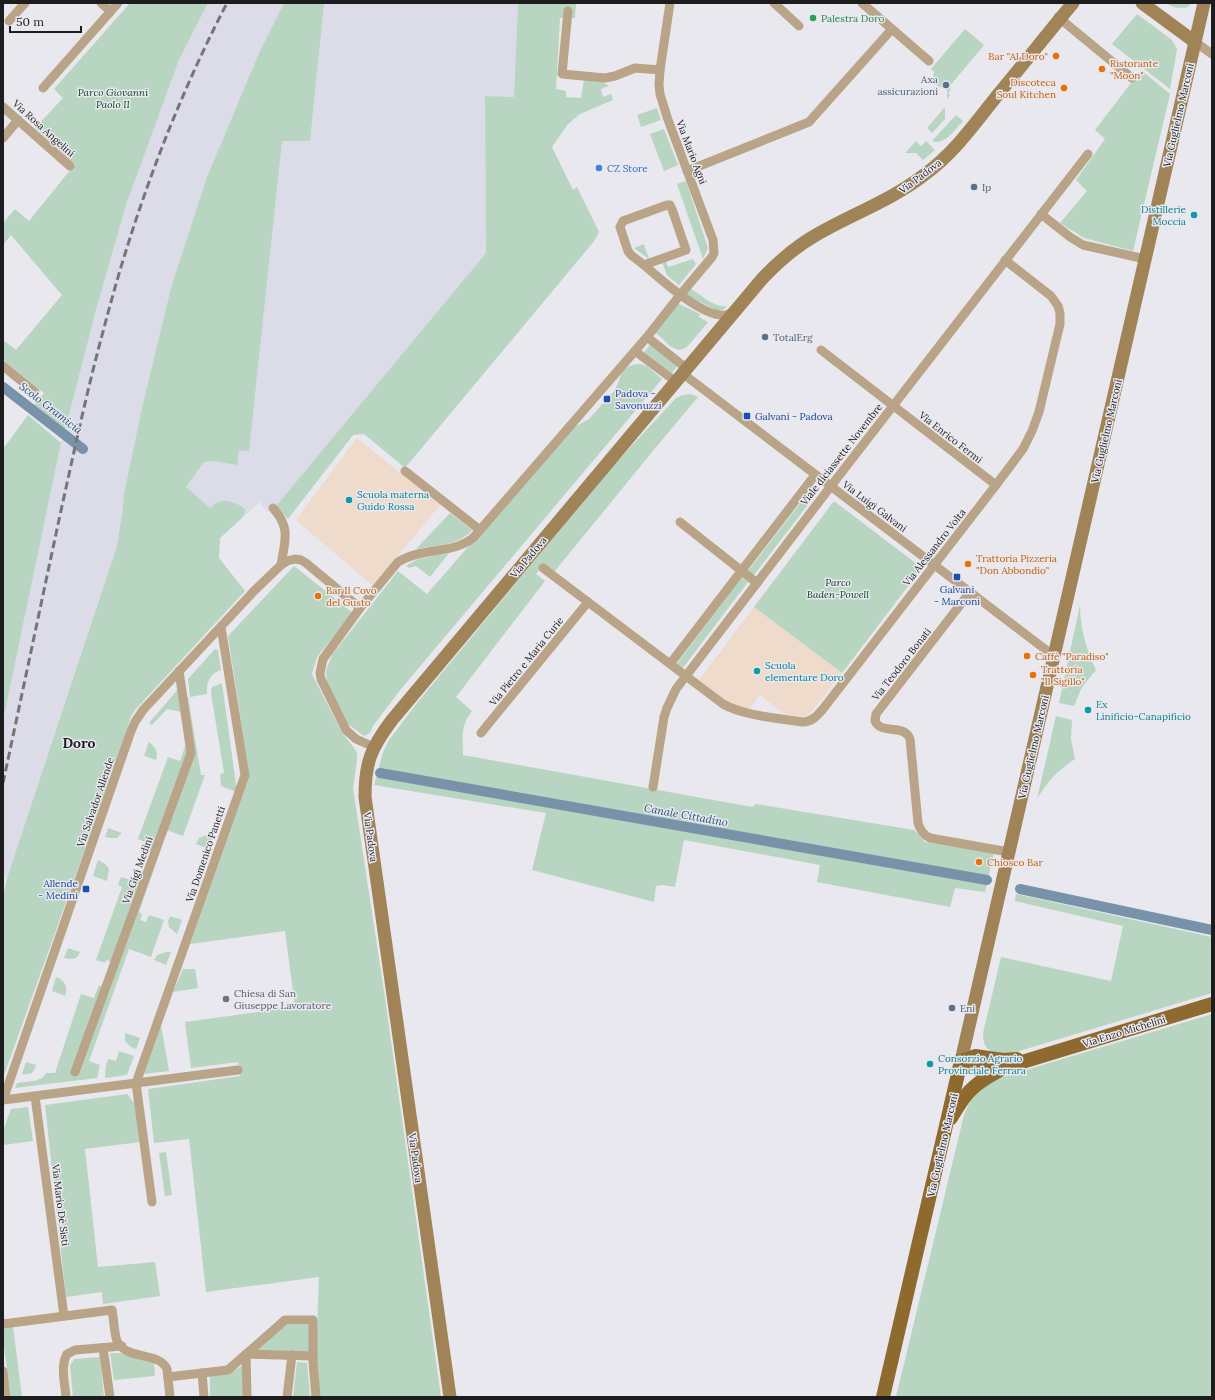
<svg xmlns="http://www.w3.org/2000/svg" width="1215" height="1400" viewBox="0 0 1215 1400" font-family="Lora,serif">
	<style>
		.built { fill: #dcdce9 }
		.education { fill: #efdbcc }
		.green { fill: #b8d5c1 }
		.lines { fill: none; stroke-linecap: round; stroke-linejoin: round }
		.canal { stroke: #7893a9; stroke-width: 10 }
		.street { stroke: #b9a487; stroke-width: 9 }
		.secondary { stroke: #a08356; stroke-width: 13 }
		.primary { stroke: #8e6a2f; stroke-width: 14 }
		.rail { stroke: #757579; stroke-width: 3; stroke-dasharray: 8 4; stroke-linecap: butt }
		.leisure-dot { fill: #2e9e5b; stroke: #e8e8ee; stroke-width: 1.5 }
		.food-dot { fill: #e8710a; stroke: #e8e8ee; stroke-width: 1.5 }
		.service-dot { fill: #5c6f8a; stroke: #e8e8ee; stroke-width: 1.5 }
		.shop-dot { fill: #3f7fe0; stroke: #e8e8ee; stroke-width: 1.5 }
		.culture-dot { fill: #0f9aa8; stroke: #e8e8ee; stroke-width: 1.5 }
		.transit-dot { fill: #1a4fb4; stroke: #e8e8ee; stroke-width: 1.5 }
		.worship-dot { fill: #6b7280; stroke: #e8e8ee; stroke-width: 1.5 }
		.labels { text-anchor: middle; stroke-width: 3; stroke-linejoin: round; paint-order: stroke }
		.leisure-label { font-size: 10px; fill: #27864d; stroke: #e8e8ee; text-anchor: start }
		.food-label { font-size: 10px; fill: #c56008; stroke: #e8e8ee; text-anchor: start }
		.service-label { font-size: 10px; fill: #4e5e75; stroke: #e8e8ee; text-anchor: start }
		.park-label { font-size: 10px; font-style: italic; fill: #084124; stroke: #e8e8ee }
		.street-label { font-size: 10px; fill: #1d1d1f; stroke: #e8e8ee }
		.shop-label { font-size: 10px; fill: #366cbe; stroke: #e8e8ee; text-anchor: start }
		.culture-label { font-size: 10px; fill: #0d838f; stroke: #e8e8ee; text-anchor: start }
		.transit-label { font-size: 10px; fill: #164399; stroke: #e8e8ee; text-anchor: start }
		.worship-label { font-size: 10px; fill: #5b616d; stroke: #e8e8ee; text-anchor: start }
		.water-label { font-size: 11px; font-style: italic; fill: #225071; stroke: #e8e8ee }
		.district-label { font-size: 14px; font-weight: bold; fill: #1d1d1f; stroke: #e8e8ee }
	</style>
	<rect width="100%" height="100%" fill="#e8e8ee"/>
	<polygon class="built" points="208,3 518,3 514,97 485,96 486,253 276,506 267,512 260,502 195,560 117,546 7,878 3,877 3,721 61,443 96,310 126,205 179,60"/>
	<g class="education">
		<polygon points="357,438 440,505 373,586 296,520"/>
		<polygon points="754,607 842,673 809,715 800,717 784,714 760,695 749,710 731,705 699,680"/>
	</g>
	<g class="green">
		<polygon points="130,3 208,3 179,60 126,205 96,310 65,430 34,405 44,393 3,360 3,340 16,350 62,295 11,235 3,245 3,223 15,209 29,221 75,164 35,128 63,98 54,89"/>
		<path d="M284,3H324L310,141H282L249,451L239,450L237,465L215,461L204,462L186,487L210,508C212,506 215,503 218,502C227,499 239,503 246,510L242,518L220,538L219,558L245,591L135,710L131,716L115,766L3,1078V897L7,878L117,546L123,508L124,494L142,408L171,288L207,177L260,51Z"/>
		<polygon points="518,3 576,3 575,18 560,18 556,89 566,91 566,97 581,98 584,80 603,82 609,86 601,89 603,97 611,94 613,100 580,114 568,124 552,147 573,190 577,187 599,232 595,240 405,468 364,434 353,435 288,519 276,506 486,253 485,96 514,97"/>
		<path d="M1166,3H1191L1188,7C1180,9 1174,8 1166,3Z"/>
		<polygon points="1137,14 1172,40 1177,49 1170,89 1112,44"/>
		<polygon points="965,29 984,45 949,87 951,89 948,93 950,95 947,99 947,90 932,83 934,72 931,69"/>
		<polygon points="1141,70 1170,94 1133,251 1084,238 1060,223 1087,191 1076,180 1105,139 1095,130"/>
		<polygon points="945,107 945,119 932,133 927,128"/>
		<polygon points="657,108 661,120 641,127 637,115"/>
		<path d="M956,115L963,121C955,129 945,146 932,141Z"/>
		<polygon points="664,129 678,165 664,171 650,134"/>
		<polygon points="916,141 921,146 926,141 935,150 923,160 916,153 905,153"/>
		<polygon points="686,181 708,248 703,259 677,184"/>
		<polygon points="644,244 649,259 634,248"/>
		<polygon points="693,259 696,264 679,285 667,275 662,262 666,261 668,267"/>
		<path d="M690,288C701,295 714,308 727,306L723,310H716L684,294Z"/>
		<polygon points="677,303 700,314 699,317 708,322 688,346 683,349 678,350 670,346 654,331"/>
		<polygon points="650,345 677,366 672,373 644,352"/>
		<polygon points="639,364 647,366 662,379 401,689 373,726 370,733 364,736 348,724 327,687 326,671 332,655 398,571 427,594 571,429 589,419 615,390 623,370 632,365"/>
		<path d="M690,394L698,397L657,446L554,572L544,564L536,574L545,581L456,697L472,711C460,727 463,736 463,755L752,807L756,804L914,830L925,842L994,853L985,892L955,888L950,907L817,882L820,865L684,840L675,887L662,885L656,886L654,902L532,870L546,813L374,785L383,752L389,740L417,703L612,467L676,398L683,395Z"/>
		<polygon points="28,415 61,443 3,721 3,449"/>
		<polygon points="814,485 820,489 754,575 748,571"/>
		<polygon points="834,501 922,568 842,673 754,607"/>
		<path d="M450,513L472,530C460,545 434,546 416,549Z"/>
		<polygon points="449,553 430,577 416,566 409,568 406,566 418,559"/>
		<polygon points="294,566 353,613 317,657 312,674 341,731 357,752 357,761 353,788 385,998 441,1397 319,1397 316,1357 319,1277 206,1292 189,1139 154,1143 148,1089 240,1076 238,1062 191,1068 185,1022 295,1007 285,931 190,944 249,773 228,636"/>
		<polygon points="742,577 748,582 682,669 676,665"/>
		<path d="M1080,605C1080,628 1086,649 1096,670L1082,687L1074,706L1059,703Z"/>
		<path d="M215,649L218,650L221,670C210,673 206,683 207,694L190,697L188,679Z"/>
		<polygon points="222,683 237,792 221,786 220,774 224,773 211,693 212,687"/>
		<path d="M179,688L181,698L188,697L201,775H205L183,836L166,830L163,843L139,912L142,914L140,920L146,922L149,915L164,920L151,957L129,949L89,1061L100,1065L97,1078L15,1088L17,1083C27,1081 41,1083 46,1073H55L81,994L94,998L99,985L105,988L111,962L106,960L105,963L96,960L122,887L118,885L121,877L136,882L141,870L147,872L152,852L143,849L145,842L138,839L168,757L180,761L187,741L182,712L167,709L152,725L149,723Z"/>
		<path d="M1056,716L1072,720L1071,739L1075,759C1057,771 1048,781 1037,799Z"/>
		<path d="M149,742C156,747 158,752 156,760L144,756Z"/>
		<polygon points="108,828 122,833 117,838 111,838 105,837"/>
		<polygon points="206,835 213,836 209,849 196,844 199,838"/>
		<polygon points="98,860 105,864 109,869 107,881 93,876"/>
		<path d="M1016,894L1212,937V993L1013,1053C996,1053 983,1055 983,1033L1001,957L1111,981L1123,926L1015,901Z"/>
		<polygon points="170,916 182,920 177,934 169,927 168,921"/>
		<path d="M68,948L80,952C77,960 71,960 64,958Z"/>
		<polygon points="166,952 171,952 166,965 154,960 157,955"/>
		<polygon points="183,969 195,969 198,988 173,992"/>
		<path d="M56,977C65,980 68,987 65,996L52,991Z"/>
		<polygon points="1212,1014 1212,1397 896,1397 964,1115 972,1097 987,1083 1009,1075"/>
		<polygon points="161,1025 169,1071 144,1074"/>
		<polygon points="125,1033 140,1038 136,1049 131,1047 125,1041"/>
		<polygon points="119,1051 134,1056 127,1075 105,1078 106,1065 108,1059 116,1061"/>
		<path d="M26,1062L36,1065C34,1073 30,1075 22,1074Z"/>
		<polygon points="127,1094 135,1104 140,1142 85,1149 98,1267 155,1262 160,1296 103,1304 102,1292 66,1297 45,1105"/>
		<polygon points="28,1107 33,1141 3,1145 3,1131 11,1109"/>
		<polygon points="166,1152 172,1195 165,1196 159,1153"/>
		<polygon points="286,1325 310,1325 310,1353 255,1350"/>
		<polygon points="13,1326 22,1397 11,1397 3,1340 3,1328"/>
		<polygon points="110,1353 120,1353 154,1363 155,1376 114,1380"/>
		<polygon points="100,1357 104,1397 73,1397 70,1366 74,1359"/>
		<polygon points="297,1362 307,1363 310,1397 293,1397"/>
		<polygon points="242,1366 243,1397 210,1397 210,1376 229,1374"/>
	</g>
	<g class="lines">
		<g class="canal">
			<polyline points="3,387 83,449"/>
			<polyline points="380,773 987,880"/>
			<polyline points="1020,889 1212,930"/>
		</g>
		<g class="street">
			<polyline points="101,3 110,11"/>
			<polyline points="774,3 799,26"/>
			<polyline points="862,3 929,61"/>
			<polyline points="568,11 562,74 605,78 615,76 635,68 660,70"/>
			<polyline points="1058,17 1132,78"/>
			<polyline points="9,21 25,3"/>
			<polyline points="1195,42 1212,54"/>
			<polyline points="43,88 118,3"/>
			<polyline points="3,107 70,166"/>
			<polyline points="3,138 18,120"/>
			<polyline points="687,171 809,122 892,29"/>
			<polygon points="667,205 670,205 672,209 686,250 644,265 631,255 628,251 620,227 623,221"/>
			<polyline points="1041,214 1070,237 1083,245 1145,259"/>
			<path d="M643,264C660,279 699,314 721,315C726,316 729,314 733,312"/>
			<polyline points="647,337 686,368"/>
			<polyline points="821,350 996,485"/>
			<polyline points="635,351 675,381"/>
			<polyline points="3,366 35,392"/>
			<polyline points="682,373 1054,656"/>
			<polyline points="405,471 480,530"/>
			<path d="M273,508C291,528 285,540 281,565"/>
			<polyline points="680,522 757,583"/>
			<path d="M543,568L723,704C744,716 778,718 802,722C812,722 817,716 823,709L996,485L1023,449L1032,431L1039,412L1060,324V313L1058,306L1051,296L1005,260"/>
			<path d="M970,592L876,714L875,721C881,735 904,723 910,739L918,823C920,830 923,835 930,838L1009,852"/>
			<polyline points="670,664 815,475"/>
			<polyline points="481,733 588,602"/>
			<path d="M374,747L356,739L346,730L321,679L320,673L323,659L360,608L398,562C421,547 451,555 473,538L647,337L680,295L712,257L714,253L713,240L667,117L660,94L659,85L660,70L670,3"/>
			<polyline points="653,787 664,717 667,708 676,689 831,486 1088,154"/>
			<polyline points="75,1072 191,753 179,671"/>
			<polyline points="35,1096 64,1316"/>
			<polyline points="3,1100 131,731 135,722 143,710 254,591 281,565 287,561 295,559 301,560 306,563 360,608"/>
			<polyline points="3,1100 238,1070"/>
			<polyline points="152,1202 136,1083 245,775 221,627"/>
			<path d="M3,1324L112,1310C114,1320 114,1332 117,1341C126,1361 159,1351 167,1369L170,1397"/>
			<polyline points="103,1348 110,1397"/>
			<polyline points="3,1371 6,1397"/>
			<polyline points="202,1373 204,1397"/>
			<polyline points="168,1377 228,1370 285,1320 313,1320 313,1362 316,1397"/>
			<path d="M66,1397C65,1383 60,1367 67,1354L75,1350L122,1346"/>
			<polyline points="247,1397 246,1354 313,1356"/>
			<polyline points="287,1397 292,1355"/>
		</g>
		<g class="secondary">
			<polyline points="1142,3 1195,42"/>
			<polyline points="961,1061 1204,3"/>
			<path d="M450,1397L365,797C365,762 371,748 392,720L762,279C778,262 795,247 816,235C852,214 890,201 924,175C953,154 974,125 996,97C1022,66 1047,34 1073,3"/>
		</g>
		<g class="primary">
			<polyline points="961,1061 975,1056 1003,1060 1017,1059"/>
			<path d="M961,1061C972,1069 985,1072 998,1071"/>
			<path d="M951,1118C956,1110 961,1101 967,1094C977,1082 993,1074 1006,1067L1212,1004"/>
			<polyline points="883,1397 961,1061"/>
		</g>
		<path class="rail" d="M3,783C22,694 41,604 60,515C74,452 87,390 104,328C133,216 174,105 227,3"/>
	</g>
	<circle class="leisure-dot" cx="813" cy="18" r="4"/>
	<g class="food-dot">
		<circle cx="1056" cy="56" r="4"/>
		<circle cx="1102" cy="69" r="4"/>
		<circle cx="1064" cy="88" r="4"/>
		<circle cx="968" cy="564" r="4"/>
		<circle cx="318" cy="596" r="4"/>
		<circle cx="1027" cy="656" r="4"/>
		<circle cx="1033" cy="675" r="4"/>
		<circle cx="979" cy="862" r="4"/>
	</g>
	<g class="service-dot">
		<circle cx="946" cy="85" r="4"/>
		<circle cx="974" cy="187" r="4"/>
		<circle cx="765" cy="337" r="4"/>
		<circle cx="952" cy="1008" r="4"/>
	</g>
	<circle class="shop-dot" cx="599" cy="168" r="4"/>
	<g class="culture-dot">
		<circle cx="1194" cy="215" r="4"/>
		<circle cx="349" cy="500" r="4"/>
		<circle cx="757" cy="671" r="4"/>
		<circle cx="1088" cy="710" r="4"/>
		<circle cx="930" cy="1064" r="4"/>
	</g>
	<g class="transit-dot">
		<rect x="603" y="395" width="8" height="8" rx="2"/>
		<rect x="743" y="412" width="8" height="8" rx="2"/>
		<rect x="953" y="573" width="8" height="8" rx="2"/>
		<rect x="82" y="885" width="8" height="8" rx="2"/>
	</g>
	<circle class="worship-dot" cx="226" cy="999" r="4"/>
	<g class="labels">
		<g class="leisure-label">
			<text x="821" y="22">Palestra Doro</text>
		</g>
		<g class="food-label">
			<text x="1048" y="60" text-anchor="end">Bar "Al Doro"</text>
			<text x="1110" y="67">Ristorante<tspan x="1110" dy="12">"Moon"</tspan></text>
			<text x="1056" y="86" text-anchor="end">Discoteca<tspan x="1056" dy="12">Soul Kitchen</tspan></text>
			<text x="976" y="562">Trattoria Pizzeria<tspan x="976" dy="12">"Don Abbondio"</tspan></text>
			<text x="326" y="594">Bar Il Covo<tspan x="326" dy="12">del Gusto</tspan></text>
			<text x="1035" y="660">Caffè "Paradiso"</text>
			<text x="1041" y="673">Trattoria<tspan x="1041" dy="12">"Il Sigillo"</tspan></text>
			<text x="987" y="866">Chiosco Bar</text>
		</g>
		<g class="service-label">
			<text x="938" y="83" text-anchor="end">Axa<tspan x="938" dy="12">assicurazioni</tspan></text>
			<text x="982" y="191">Ip</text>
			<text x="773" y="341">TotalErg</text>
			<text x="960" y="1012">Eni</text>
		</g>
		<g class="park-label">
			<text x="113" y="96">Parco Giovanni<tspan x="113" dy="12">Paolo II</tspan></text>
			<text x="838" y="586">Parco<tspan x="838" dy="12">Baden-Powell</tspan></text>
		</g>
		<g class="street-label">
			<text transform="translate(1178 115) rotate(-77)" y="4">Via Guglielmo Marconi</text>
			<text transform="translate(44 128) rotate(42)" y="4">Via Rosa Angelini</text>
			<text transform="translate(692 152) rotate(69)" y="4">Via Mario Agni</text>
			<text transform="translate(920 176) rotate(-37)" y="4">Via Padova</text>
			<text transform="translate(1106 431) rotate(-77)" y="4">Via Guglielmo Marconi</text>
			<text transform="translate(951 437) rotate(38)" y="4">Via Enrico Fermi</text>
			<text transform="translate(841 454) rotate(-52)" y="4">Viale diciassette Novembre</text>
			<text transform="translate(875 506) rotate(37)" y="4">Via Luigi Galvani</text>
			<text transform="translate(934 547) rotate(-52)" y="4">Via Alessandro Volta</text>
			<text transform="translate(528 557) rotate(-50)" y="4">Via Padova</text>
			<text transform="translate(526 661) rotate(-51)" y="4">Via Pietro e Maria Curie</text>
			<text transform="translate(901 664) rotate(-52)" y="4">Via Teodoro Bonati</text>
			<text transform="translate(1033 747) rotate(-77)" y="4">Via Guglielmo Marconi</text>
			<text transform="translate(95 802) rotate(-71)" y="4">Via Salvador Allende</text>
			<text transform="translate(371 837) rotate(82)" y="4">Via Padova</text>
			<text transform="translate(205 854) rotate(-71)" y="4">Via Domenico Panetti</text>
			<text transform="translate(137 870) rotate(-70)" y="4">Via Gigi Medini</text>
			<text transform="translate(1124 1031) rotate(-17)" y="4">Via Enzo Michelini</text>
			<text transform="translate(942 1145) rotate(-77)" y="4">Via Guglielmo Marconi</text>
			<text transform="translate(416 1158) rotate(82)" y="4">Via Padova</text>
			<text transform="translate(61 1205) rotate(83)" y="4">Via Mario Dè Sisti</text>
		</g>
		<g class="shop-label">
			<text x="607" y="172">CZ Store</text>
		</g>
		<g class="culture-label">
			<text x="1186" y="213" text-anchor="end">Distillerie<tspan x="1186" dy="12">Moccia</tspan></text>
			<text x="357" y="498">Scuola materna<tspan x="357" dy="12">Guido Rossa</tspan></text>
			<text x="765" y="669">Scuola<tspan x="765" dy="12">elementare Doro</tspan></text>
			<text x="1096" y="708">Ex<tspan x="1096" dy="12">Linificio-Canapificio</tspan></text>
			<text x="938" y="1062">Consorzio Agrario<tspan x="938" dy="12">Provinciale Ferrara</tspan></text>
		</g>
		<g class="transit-label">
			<text x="615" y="397">Padova -<tspan x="615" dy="12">Savonuzzi</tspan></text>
			<text x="755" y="420">Galvani - Padova</text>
			<text x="957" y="593" text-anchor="middle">Galvani<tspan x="957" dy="12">- Marconi</tspan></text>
			<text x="78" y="887" text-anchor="end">Allende<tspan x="78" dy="12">- Medini</tspan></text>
		</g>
		<g class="worship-label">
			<text x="234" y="997">Chiesa di San<tspan x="234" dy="12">Giuseppe Lavoratore</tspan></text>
		</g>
		<g class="water-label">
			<text transform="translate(51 408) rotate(38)" y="4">Scolo Gramicia</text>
			<text transform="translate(686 815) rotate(10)" y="4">Canale Cittadino</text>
		</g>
		<g class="district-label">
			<text x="79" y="748">Doro</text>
		</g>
	</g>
	<rect width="1215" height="1400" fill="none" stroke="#1d1d1f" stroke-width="8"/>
	<path d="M10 26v6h71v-6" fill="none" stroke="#1d1d1f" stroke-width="2"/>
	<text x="16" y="26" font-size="12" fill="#1d1d1f" stroke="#e8e8ee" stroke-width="3" paint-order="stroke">50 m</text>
</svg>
